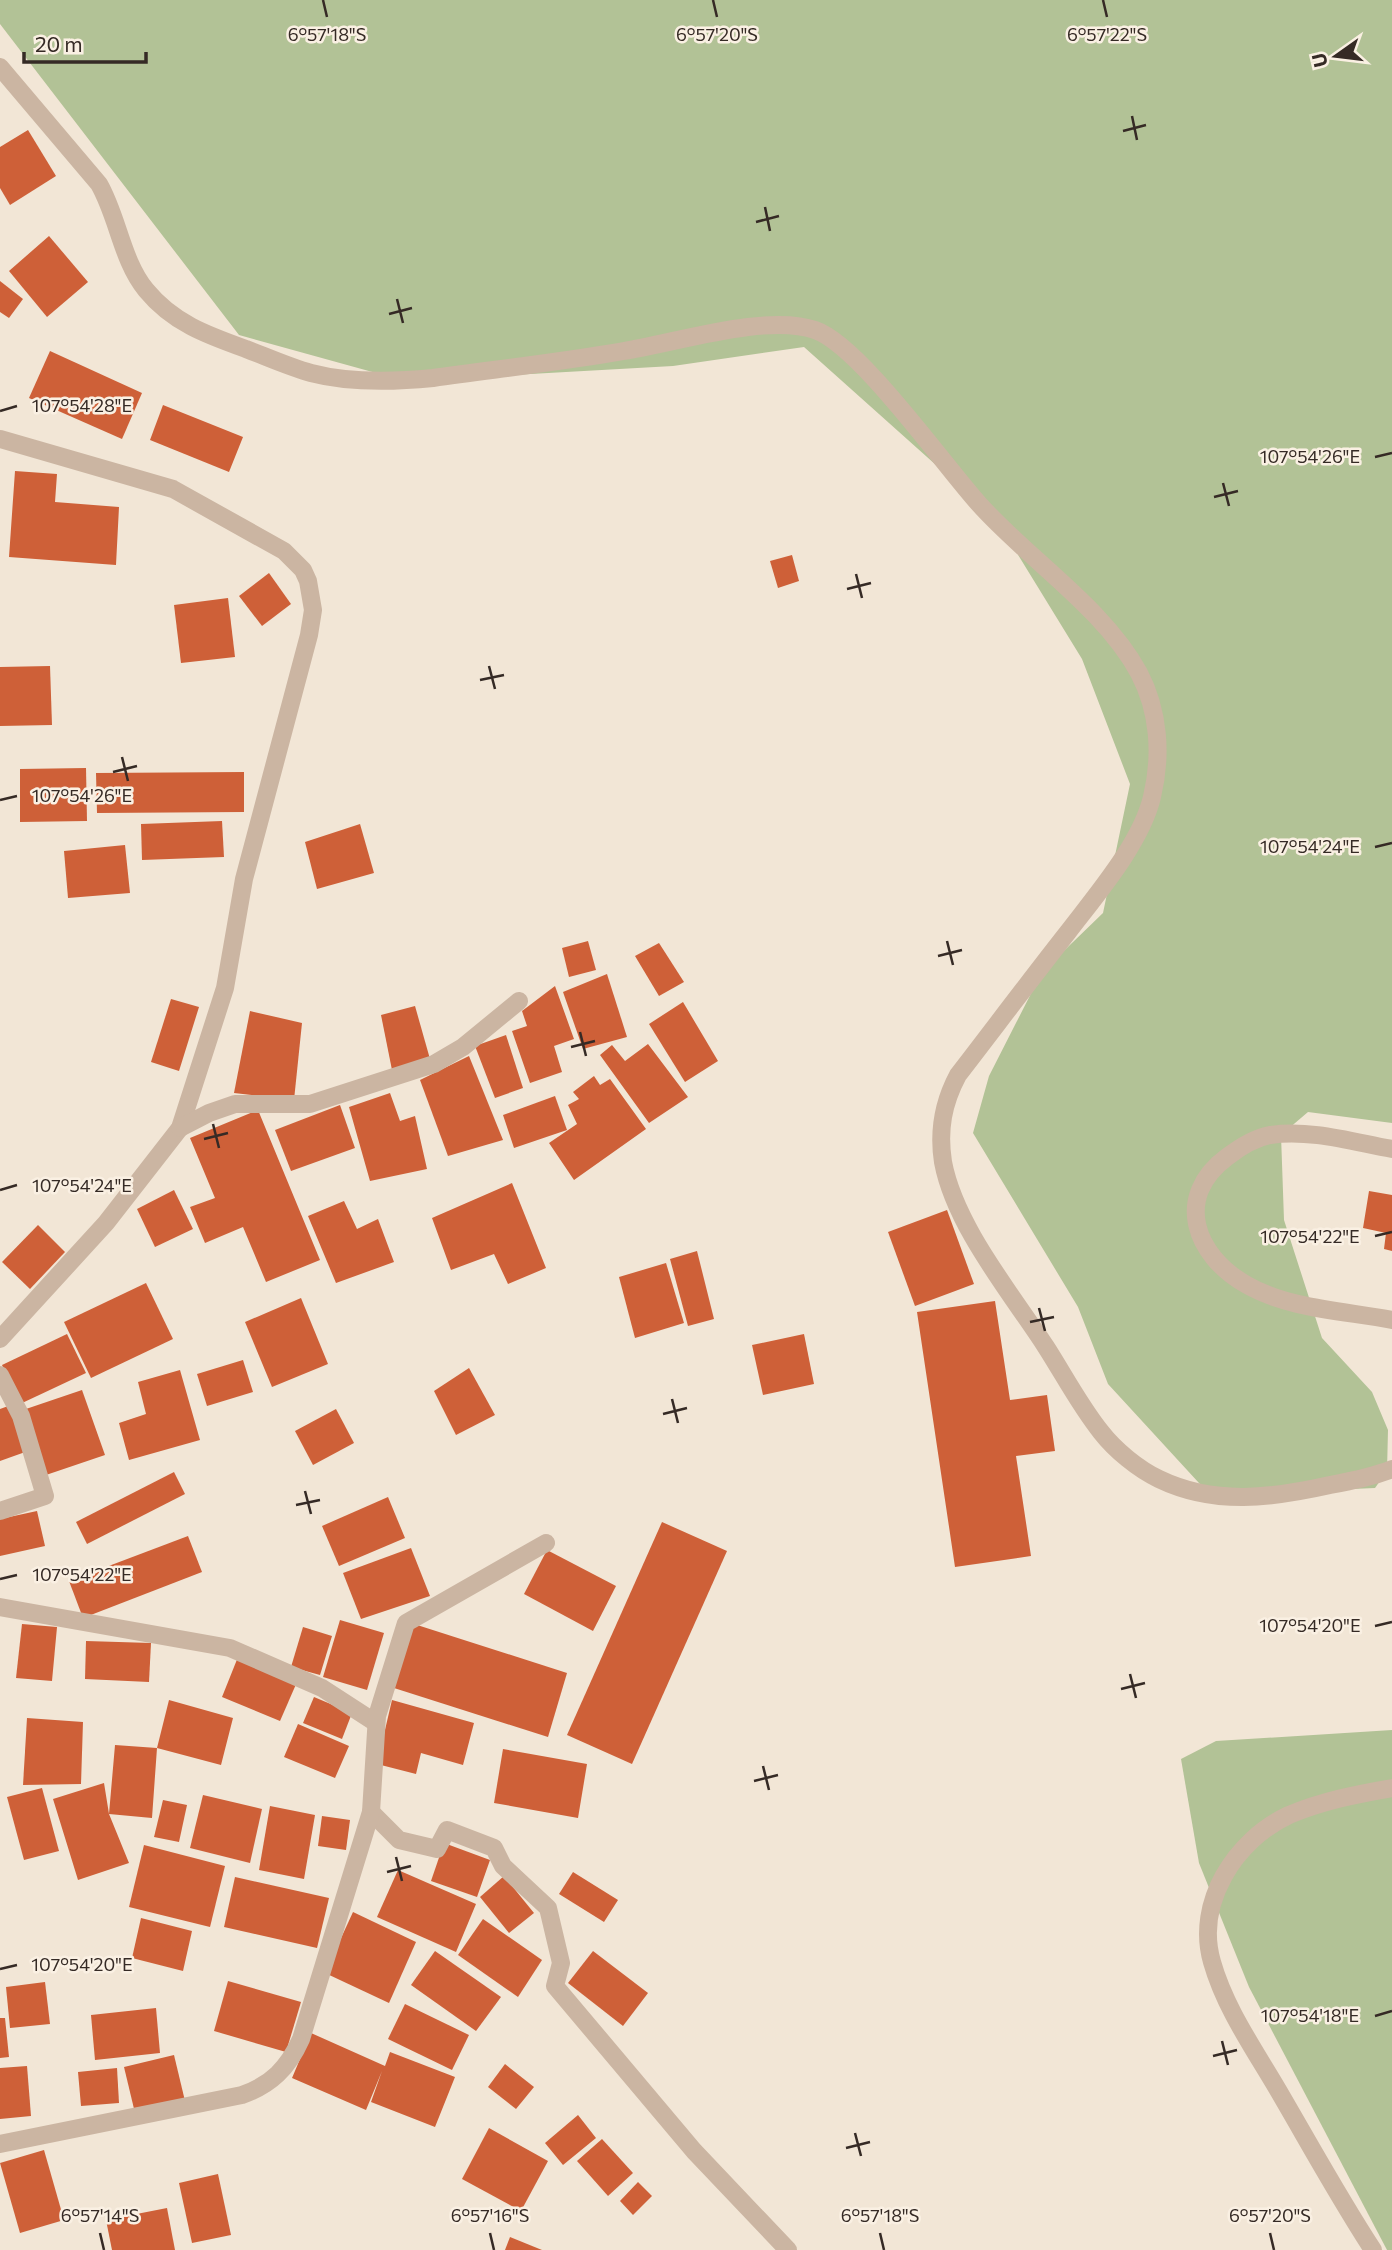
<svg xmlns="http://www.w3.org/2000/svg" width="1392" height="2250" viewBox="0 0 1392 2250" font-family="Commissioner,sans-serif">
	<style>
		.green { fill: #b2c296 }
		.building { fill: #ce6038 }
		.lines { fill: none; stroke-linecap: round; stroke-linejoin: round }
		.minor { stroke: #cbb5a2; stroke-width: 18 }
		.ticks { fill: none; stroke: #352a25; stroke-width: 2.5 }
		.ticks-label { font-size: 18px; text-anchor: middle; fill: #352a25; stroke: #faf0e3; stroke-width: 5; stroke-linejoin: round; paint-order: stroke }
	</style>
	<rect width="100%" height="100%" fill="#f2e6d6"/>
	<g class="green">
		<polygon points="0,0 1392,0 1392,1123 1308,1112 1281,1135 1284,1220 1322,1338 1372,1392 1388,1430 1387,1471 1375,1488 1210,1495 1108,1384 1078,1307 973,1133 989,1076 1042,972 1103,913 1130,784 1082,659 1004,532 974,499 804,347 673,366 405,381 239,335 0,24"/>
		<polygon points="1392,1730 1392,2250 1387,2250 1249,1987 1199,1863 1181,1759 1216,1741"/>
	</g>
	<g class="building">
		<polygon points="28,130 56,176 10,205 0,188 0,147"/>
		<polygon points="49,236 88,282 47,317 9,271"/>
		<polygon points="0,281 23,299 9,318 0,312"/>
		<polygon points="50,351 142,393 122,439 29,398"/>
		<polygon points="163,405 243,437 229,472 150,440"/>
		<polygon points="15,471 57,474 55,502 119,507 116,565 9,557"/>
		<polygon points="792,555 799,581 778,588 770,561"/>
		<polygon points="269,573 291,604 262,626 239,596"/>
		<polygon points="228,598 235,657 181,663 174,605"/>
		<polygon points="50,666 52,725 0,726 0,667"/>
		<polygon points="86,768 87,821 20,822 20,769"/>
		<polygon points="244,772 244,812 97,813 96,773"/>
		<polygon points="222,821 224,857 142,860 141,824"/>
		<polygon points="360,824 374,873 317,889 305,842"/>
		<polygon points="125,845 130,893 68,898 64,851"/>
		<polygon points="588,941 596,970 569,977 562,948"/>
		<polygon points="659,943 684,982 659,996 635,956"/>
		<polygon points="607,974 627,1037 583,1049 563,992"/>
		<polygon points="555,986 574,1039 554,1046 562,1072 530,1083 512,1031 527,1026 522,1011"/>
		<polygon points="171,999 199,1007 179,1071 151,1062"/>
		<polygon points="683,1002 718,1061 685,1082 649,1024"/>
		<polygon points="415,1006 430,1059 392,1070 381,1015"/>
		<polygon points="250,1011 302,1023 294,1100 234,1093"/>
		<polygon points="506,1035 523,1088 495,1098 475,1046"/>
		<polygon points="648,1044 688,1097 649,1123 600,1055 612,1045 625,1061"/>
		<polygon points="469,1056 503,1140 448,1156 420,1080"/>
		<polygon points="594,1076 600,1085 610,1079 646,1129 574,1180 549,1143 577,1124 568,1105 579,1099 573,1092"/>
		<polygon points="390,1093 400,1121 415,1116 427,1169 370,1181 349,1107"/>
		<polygon points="555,1096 567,1130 514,1148 503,1115"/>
		<polygon points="340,1105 355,1148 291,1171 275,1130"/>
		<polygon points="258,1110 320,1260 266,1282 243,1227 205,1243 190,1207 215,1198 190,1138"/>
		<polygon points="512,1183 546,1268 508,1284 494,1254 451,1270 432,1218"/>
		<polygon points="174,1190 193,1229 155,1247 137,1209"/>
		<polygon points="1369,1191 1392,1195 1392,1251 1384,1249 1386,1233 1363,1228"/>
		<polygon points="344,1201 357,1229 378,1219 394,1262 336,1283 308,1216"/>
		<polygon points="947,1210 974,1284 915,1306 888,1232"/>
		<polygon points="38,1225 65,1252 30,1289 2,1262"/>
		<polygon points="697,1251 714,1319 688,1326 670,1259"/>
		<polygon points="666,1263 684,1323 635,1338 619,1277"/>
		<polygon points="146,1283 173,1339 91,1378 64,1322"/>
		<polygon points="301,1298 328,1364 272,1387 245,1322"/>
		<polygon points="995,1301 1010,1400 1047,1395 1055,1451 1016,1456 1031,1556 955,1567 917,1312"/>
		<polygon points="67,1334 86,1373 20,1404 2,1365"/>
		<polygon points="804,1334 814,1384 763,1395 752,1345"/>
		<polygon points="243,1360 253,1392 207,1406 197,1374"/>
		<polygon points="469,1368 495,1415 456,1435 434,1391"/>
		<polygon points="180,1370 200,1440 129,1460 119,1423 146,1414 138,1382"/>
		<polygon points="82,1390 105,1455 46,1475 23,1410"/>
		<polygon points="11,1405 28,1451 0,1461 0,1409"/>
		<polygon points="336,1409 354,1443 313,1465 295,1431"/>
		<polygon points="174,1472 185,1494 87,1544 76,1522"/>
		<polygon points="388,1497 405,1538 339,1566 322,1526"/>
		<polygon points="37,1511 45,1546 0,1556 0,1519"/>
		<polygon points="662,1522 727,1551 632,1764 567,1735"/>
		<polygon points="188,1536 202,1572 83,1618 69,1581"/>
		<polygon points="411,1548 430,1596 361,1619 343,1573"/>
		<polygon points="547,1550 616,1586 593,1631 524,1594"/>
		<polygon points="340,1620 384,1633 367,1690 323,1677"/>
		<polygon points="22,1624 57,1627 52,1681 16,1678"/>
		<polygon points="414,1624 567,1673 548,1737 394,1688"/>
		<polygon points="303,1627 332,1636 320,1675 291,1667"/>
		<polygon points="86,1641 151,1643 149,1682 85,1679"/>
		<polygon points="238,1657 297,1682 280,1721 222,1697"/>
		<polygon points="314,1697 352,1713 342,1739 303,1723"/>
		<polygon points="169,1700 233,1718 221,1765 157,1748 152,1818 109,1814 129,1863 78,1880 53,1799 104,1783 109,1814 115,1745 157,1748"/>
		<polygon points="392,1700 474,1723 463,1765 421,1753 416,1774 377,1764"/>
		<polygon points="27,1718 83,1722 81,1784 23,1785"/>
		<polygon points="298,1724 349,1746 335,1778 284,1757"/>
		<polygon points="503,1749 587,1764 578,1818 494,1803"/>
		<polygon points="42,1788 59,1851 24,1860 7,1797"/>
		<polygon points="203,1795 262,1809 250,1863 190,1848"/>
		<polygon points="163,1800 187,1805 179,1842 154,1837"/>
		<polygon points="270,1806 315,1815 304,1879 259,1870"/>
		<polygon points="322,1816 350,1820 346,1850 318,1846"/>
		<polygon points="444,1843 490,1860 477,1897 431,1881"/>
		<polygon points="144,1845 225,1866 210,1927 129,1907"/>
		<polygon points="398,1870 476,1904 456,1952 377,1917"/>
		<polygon points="573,1872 618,1900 604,1922 559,1894"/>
		<polygon points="504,1876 534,1913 509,1933 480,1897"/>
		<polygon points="235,1877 329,1898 317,1948 224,1927"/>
		<polygon points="353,1912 416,1942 389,2003 325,1973"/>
		<polygon points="141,1918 192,1931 183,1971 132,1958"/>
		<polygon points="483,1919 542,1960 518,1997 458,1955"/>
		<polygon points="435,1951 501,1997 476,2031 411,1985"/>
		<polygon points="593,1951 648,1993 623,2026 568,1983"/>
		<polygon points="228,1981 301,2002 286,2052 214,2031"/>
		<polygon points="45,1982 50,2024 10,2028 6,1987"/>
		<polygon points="405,2004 469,2035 452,2070 388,2039"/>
		<polygon points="156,2008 160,2053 95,2060 91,2015"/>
		<polygon points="0,2018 5,2018 9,2057 0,2058"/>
		<polygon points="311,2033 385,2066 390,2052 455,2077 435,2127 371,2102 382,2071 366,2110 292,2078"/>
		<polygon points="174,2055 185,2101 135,2113 124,2067"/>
		<polygon points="505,2064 534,2087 516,2109 488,2087"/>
		<polygon points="27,2066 31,2116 0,2119 0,2068"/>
		<polygon points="117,2068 119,2103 81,2106 78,2072"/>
		<polygon points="578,2115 596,2138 563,2165 545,2143"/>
		<polygon points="489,2128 548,2161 521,2211 462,2179"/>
		<polygon points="602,2139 633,2173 608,2196 577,2161"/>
		<polygon points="44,2150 64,2220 20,2233 0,2163"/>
		<polygon points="218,2174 231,2235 192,2243 179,2183"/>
		<polygon points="638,2182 652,2196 633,2215 620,2201"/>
		<polygon points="167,2208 175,2250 112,2250 106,2220"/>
		<polygon points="510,2237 542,2250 505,2250"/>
	</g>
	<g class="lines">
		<g class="minor">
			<path d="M0,67L99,184C118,217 122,261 146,290C173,323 207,335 246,349C267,357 289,367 311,373C349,383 393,382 433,378C497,369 561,362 624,351C675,343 768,313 815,330C859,345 943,464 979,504C1028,559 1104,608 1139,673C1159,711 1162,755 1152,797C1141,843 1097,894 1068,932C1031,979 995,1027 958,1075C943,1103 938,1130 943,1162C955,1226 1011,1293 1046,1347C1064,1375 1080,1406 1101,1432C1115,1450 1138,1469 1159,1479C1215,1506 1272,1498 1330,1485C1351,1481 1372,1477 1392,1469"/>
			<polyline points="0,439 173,489 284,551 303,570 308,581 313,610 309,635 244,879 225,988 180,1128 106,1223 0,1339"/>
			<polyline points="180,1128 209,1113 235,1104 310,1104 434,1064 463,1047 519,1001"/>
			<path d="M1392,1149C1353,1142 1310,1129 1270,1135C1255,1138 1240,1147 1227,1157C1173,1197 1195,1256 1247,1285C1289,1309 1345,1311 1392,1320"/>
			<polyline points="0,1375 21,1416 45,1496 0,1511"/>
			<polyline points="0,1607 230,1648 322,1688 376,1723"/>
			<polyline points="371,1812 399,1840 437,1849 447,1830 494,1848 503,1866 548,1908 561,1963 555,1986 694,2151 788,2250"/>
			<path d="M0,2144L242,2095C271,2085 288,2068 301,2039L371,1812L377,1716L406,1623L546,1543"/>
			<path d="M1373,2250C1339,2198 1309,2143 1278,2090C1254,2049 1225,2008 1212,1962C1195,1903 1235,1840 1289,1815C1322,1801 1357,1794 1392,1788"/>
		</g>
	</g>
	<path class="ticks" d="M323,0L327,17M713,0L717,17M1103,0L1107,17M1132,116L1137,140M1123,131L1146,125M765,207L770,231M756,222L779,216M397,299L403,323M389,314L412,308M0,411L17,406M1375,457L1392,453M1223,483L1229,506M1214,497L1238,491M856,574L862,598M847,589L871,583M489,666L495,689M480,680L504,675M122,757L128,781M113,772L137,766M0,800L17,796M1375,847L1392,843M947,941L953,965M938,956L962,950M580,1032L586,1056M571,1047L595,1041M213,1124L219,1148M204,1139L228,1133M0,1190L17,1185M1375,1236L1392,1232M1039,1308L1045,1331M1030,1322L1054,1317M672,1399L678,1423M663,1414L687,1408M305,1491L311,1514M296,1505L320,1500M0,1579L17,1575M1375,1626L1392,1622M1130,1674L1136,1698M1121,1689L1145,1683M763,1766L769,1790M754,1781L778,1775M396,1857L402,1881M387,1872L411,1866M0,1969L17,1965M1375,2016L1392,2011M1222,2041L1228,2065M1213,2056L1237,2050M855,2133L861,2156M846,2148L870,2142M100,2233L104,2250M490,2233L494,2250M880,2233L884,2250M1270,2233L1274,2250"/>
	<g class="ticks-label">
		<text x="327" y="41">6°57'18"S</text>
		<text x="717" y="41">6°57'20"S</text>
		<text x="1107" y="41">6°57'22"S</text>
		<text x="82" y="412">107°54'28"E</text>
		<text x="1310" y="463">107°54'26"E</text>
		<text x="82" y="802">107°54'26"E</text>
		<text x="1310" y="853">107°54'24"E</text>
		<text x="82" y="1192">107°54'24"E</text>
		<text x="1310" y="1243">107°54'22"E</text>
		<text x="82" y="1581">107°54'22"E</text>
		<text x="1310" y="1632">107°54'20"E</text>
		<text x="82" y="1971">107°54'20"E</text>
		<text x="1310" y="2022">107°54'18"E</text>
		<text x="100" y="2222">6°57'14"S</text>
		<text x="490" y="2222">6°57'16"S</text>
		<text x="880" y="2222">6°57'18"S</text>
		<text x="1270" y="2222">6°57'20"S</text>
	</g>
	<g transform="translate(1336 56) rotate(256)" stroke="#faf0e3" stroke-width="5" paint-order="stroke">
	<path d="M0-5L12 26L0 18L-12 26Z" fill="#352a25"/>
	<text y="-10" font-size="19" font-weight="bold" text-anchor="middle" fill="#352a25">U</text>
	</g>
	<path d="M24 52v10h122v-10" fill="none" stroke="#352a25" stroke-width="3.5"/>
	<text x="35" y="52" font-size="21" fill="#352a25" stroke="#faf0e3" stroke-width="5" paint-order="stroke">20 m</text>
</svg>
